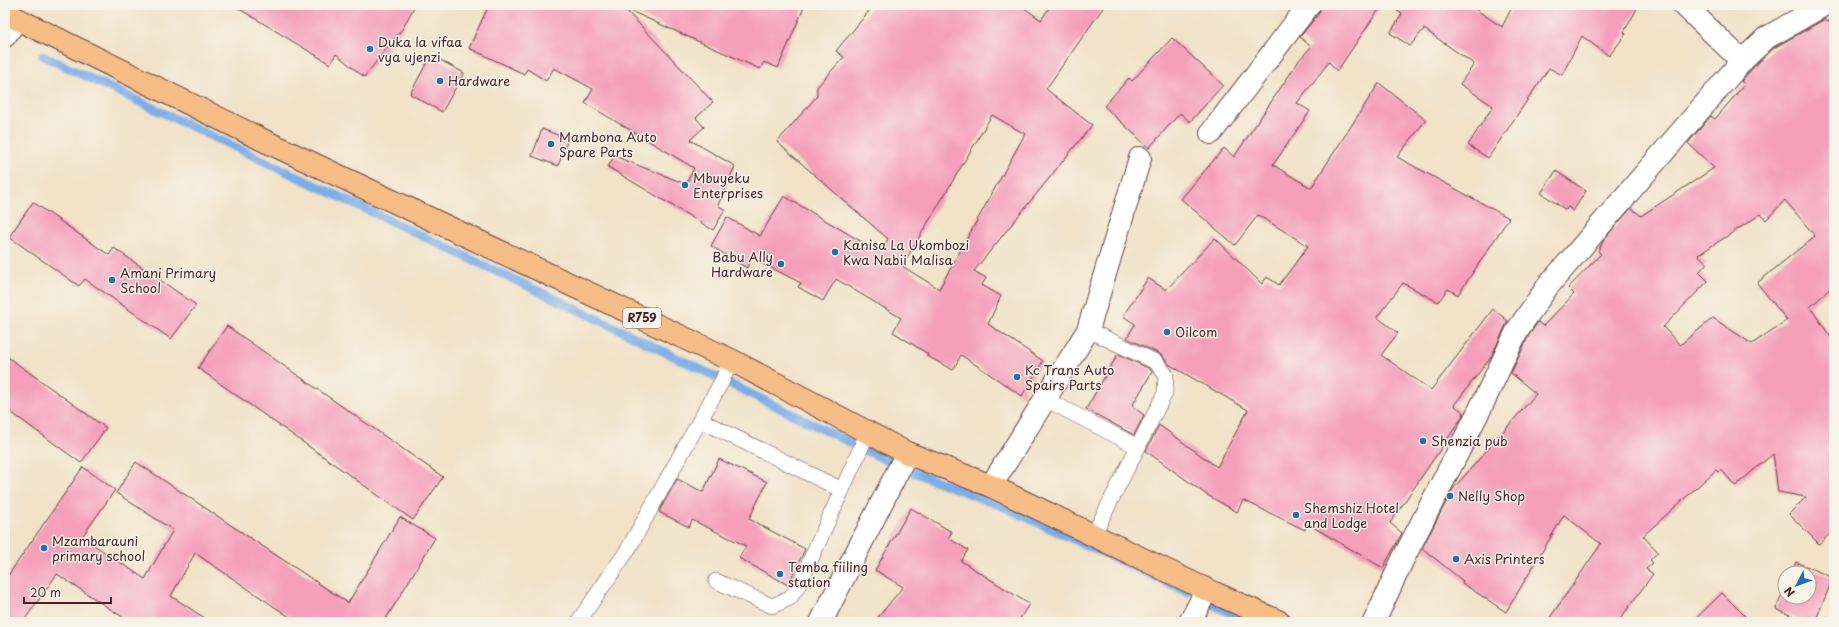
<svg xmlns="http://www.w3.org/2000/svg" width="1839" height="627" viewBox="0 0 1839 627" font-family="'Playpen Sans',sans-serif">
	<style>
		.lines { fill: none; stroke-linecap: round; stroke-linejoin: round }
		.stream { stroke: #7bade7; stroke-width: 9 }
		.building { fill: #f59fba; fill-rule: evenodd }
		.service-casing { stroke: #633c43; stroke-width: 16 }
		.minor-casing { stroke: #633c43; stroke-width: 24 }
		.primary-casing { stroke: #633c43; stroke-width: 24 }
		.service { stroke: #fff; stroke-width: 15 }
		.minor { stroke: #fff; stroke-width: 22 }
		.primary { stroke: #f6be86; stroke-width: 22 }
		.poi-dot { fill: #1f6fb2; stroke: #f7f3e8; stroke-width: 1.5 }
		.labels { text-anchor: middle; stroke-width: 3; stroke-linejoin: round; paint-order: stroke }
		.shield { fill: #f7f3e8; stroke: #7e5f64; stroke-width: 1 }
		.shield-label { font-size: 12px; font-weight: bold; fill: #4a1f2b }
		.poi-label { font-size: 13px; fill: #4a1f2b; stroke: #f7f3e8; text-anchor: start }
	</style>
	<rect width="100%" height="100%" fill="#f7f3e8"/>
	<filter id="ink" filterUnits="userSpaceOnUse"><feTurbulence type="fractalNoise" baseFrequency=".025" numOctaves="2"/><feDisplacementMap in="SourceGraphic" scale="8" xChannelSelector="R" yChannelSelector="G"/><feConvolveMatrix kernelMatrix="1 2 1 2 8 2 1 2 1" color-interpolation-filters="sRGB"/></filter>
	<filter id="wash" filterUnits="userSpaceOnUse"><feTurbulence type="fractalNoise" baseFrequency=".012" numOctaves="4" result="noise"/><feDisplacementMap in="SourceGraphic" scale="16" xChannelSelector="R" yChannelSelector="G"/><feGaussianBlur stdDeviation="0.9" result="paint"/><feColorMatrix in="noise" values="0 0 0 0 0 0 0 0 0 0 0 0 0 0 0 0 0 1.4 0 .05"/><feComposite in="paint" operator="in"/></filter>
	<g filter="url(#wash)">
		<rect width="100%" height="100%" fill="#f1e2c8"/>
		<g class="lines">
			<g class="stream">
				<polyline points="43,56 616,328 900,467 1002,506 1187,592"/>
				<polyline points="1201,599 1250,622"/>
			</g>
		</g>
		<g id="blocks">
			<g class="building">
				<polygon points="233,5 415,5 403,28 364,77 336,54 330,64"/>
				<polygon points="489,5 805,5 778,68 764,62 760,69 624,8 713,102 696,118 704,127 690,140 735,166 718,205 725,210 713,230 608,167 614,156 686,184 694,168 585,103 593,89 554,68 546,81 527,69 524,74 469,48"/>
				<path d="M874,5H1020L1041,20L1051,5H1105L1046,89L1092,125L974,271L986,278L982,285L1001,296L988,324L1043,361L1022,396L961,355L953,370L927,356L928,354L893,332L901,318L836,279L823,301L798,287L801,283L752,258L747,268L711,246L727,217L760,236L784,196L879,252L888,239L777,142L817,96V87L844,57L836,51ZM992,115L1025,134L939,289L902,266Z"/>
				<polygon points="1321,5 1382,5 1337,71 1329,62 1297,103 1310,111 1273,165 1311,188 1379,83 1426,120 1397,157 1509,218 1458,295 1448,289 1438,302 1403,283 1377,317 1398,333 1381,355 1431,390 1493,309 1508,321 1491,357 1454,405 1464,413 1461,419 1390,523 1402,533 1383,568 1308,524 1305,530 1243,500 1237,512 1207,495 1146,451 1159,425 1217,467 1248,410 1170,365 1160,354 1127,338 1135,324 1123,316 1148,278 1166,290 1215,238 1262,284 1267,277 1279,285 1308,246 1258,215 1235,245 1181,199 1224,148 1234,157 1300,59 1311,47 1300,37 1319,13"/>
				<polygon points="1389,5 1469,5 1502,27 1513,5 1639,5 1624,32 1626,34 1609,56 1582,36 1562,75 1549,68 1488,158 1468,145 1493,106 1460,84 1474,64 1424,29 1410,46 1390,33 1402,14"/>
				<path d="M1834,18V285L1810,307L1834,342V530L1819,544L1789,514L1806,497L1778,492L1773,454L1735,486L1721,469L1718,472L1716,470L1643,536L1658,552L1650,560L1653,563L1646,569L1653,574L1618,622H1547L1601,544L1564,515L1506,612L1462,583L1463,581L1422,548L1453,489L1536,394L1511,373L1529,335L1538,322L1543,326L1574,294L1568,288L1601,254L1598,251L1605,238L1631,208L1641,216L1714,168L1688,143L1711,116L1715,119L1745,84L1741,81L1751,70L1774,48L1825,19L1827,22ZM1785,200L1815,236L1757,283L1787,320L1752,344L1713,318L1680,345L1663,327L1708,281L1699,272L1707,263L1698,255L1761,214L1766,220Z"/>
				<polygon points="1172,38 1223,85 1190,122 1180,113 1149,148 1104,106 1129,78 1132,81"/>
				<polygon points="431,55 464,73 442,112 410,94"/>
				<polygon points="542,129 568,139 558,166 532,156"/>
				<polygon points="1556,171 1586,191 1573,211 1568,207 1566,210 1541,193"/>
				<polygon points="33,202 109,255 114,248 196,305 171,339 85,279 79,286 9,237"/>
				<polygon points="227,326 443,477 413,520 198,368"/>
				<polygon points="1118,354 1150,369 1152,372 1132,406 1144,415 1134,435 1086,409"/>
				<polygon points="5,355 106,428 81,463 5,408"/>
				<polygon points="719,459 767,482 749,519 805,549 788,585 739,558 746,546 692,520 689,527 659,512 677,479 703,492"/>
				<polygon points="136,462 348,603 400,517 435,538 384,622 297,622 195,553 171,596 211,622 130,622 57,574 23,622 5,622 5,580 83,467 115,490 82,537 145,579 173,530 116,493"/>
				<polygon points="911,508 952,532 948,538 968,550 961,561 1029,604 1018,622 874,622 903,587 875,570"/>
				<polygon points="1796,562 1833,578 1815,622 1806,622 1776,609 1785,587 1785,597 1809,597 1809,573 1791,573"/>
				<polygon points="1722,593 1751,622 1692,622"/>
			</g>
		</g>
	</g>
	<g filter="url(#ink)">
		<use href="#blocks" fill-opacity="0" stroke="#633c43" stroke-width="1"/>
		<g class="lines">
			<defs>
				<g id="service">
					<polyline points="1088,330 1156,362 1166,375 1165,393 1093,536"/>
					<polyline points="1045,399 1138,447"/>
					<polyline points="700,420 842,490"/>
					<polyline points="716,581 772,606 790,598 801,581 868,432"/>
					<polyline points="578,622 627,551 722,381 731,360"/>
				</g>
				<g id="minor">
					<polyline points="1684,5 1742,61"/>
					<polyline points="5,36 17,19"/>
					<polyline points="1211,133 1309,5"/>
					<polyline points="991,486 1088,330 1140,158"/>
					<polyline points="821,622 907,453"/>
					<polyline points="1190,622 1202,599 1203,588"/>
					<polyline points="1374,622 1403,559 1480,409 1518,329 1548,286 1742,61 1766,38 1824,5"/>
				</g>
				<polyline id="primary" points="5,13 269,143 731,360 907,453 991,486 1203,588 1280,622"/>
			</defs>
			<use href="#service" class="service-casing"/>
			<use href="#minor" class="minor-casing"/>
			<use href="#primary" class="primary-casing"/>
			<use href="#service" class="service"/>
			<use href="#minor" class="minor"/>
			<use href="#primary" class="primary"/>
		</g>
	</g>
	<g class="poi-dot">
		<circle cx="370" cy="49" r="4"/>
		<circle cx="440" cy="81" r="4"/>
		<circle cx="551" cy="144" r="4"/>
		<circle cx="685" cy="185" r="4"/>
		<circle cx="835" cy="252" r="4"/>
		<circle cx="781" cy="264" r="4"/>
		<circle cx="112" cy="280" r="4"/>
		<circle cx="1167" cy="332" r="4"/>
		<circle cx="1017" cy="377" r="4"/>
		<circle cx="1423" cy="441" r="4"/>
		<circle cx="1450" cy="496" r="4"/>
		<circle cx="1296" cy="515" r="4"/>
		<circle cx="44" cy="548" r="4"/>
		<circle cx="1456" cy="559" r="4"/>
		<circle cx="780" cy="574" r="4"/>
	</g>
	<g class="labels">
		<rect class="shield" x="623" y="308" width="38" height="20" rx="3"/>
		<g class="shield-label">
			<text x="642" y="322">R759</text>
		</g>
		<g class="poi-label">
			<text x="378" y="47">Duka la vifaa<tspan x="378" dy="15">vya ujenzi</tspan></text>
			<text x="448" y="86">Hardware</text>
			<text x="559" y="142">Mambona Auto<tspan x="559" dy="15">Spare Parts</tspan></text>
			<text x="693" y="183">Mbuyeku<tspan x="693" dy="15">Enterprises</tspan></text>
			<text x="843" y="250">Kanisa La Ukombozi<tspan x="843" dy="15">Kwa Nabii Malisa</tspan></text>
			<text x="773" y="262" text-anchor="end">Babu Ally<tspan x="773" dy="15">Hardware</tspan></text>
			<text x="120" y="278">Amani Primary<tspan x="120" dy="15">School</tspan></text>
			<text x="1175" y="337">Oilcom</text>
			<text x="1025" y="375">Kc Trans Auto<tspan x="1025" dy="15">Spairs Parts</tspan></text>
			<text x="1431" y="446">Shenzia pub</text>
			<text x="1458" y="501">Nelly Shop</text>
			<text x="1304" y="513">Shemshiz Hotel<tspan x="1304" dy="15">and Lodge</tspan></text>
			<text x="52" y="546">Mzambarauni<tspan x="52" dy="15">primary school</tspan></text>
			<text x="1464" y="564">Axis Printers</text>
			<text x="788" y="572">Temba fiiling<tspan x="788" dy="15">station</tspan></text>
		</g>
	</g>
	<rect width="1839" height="627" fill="none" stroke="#f7f3e8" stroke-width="20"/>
	<g transform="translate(1797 585) rotate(228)"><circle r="19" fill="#f7f3e8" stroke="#b29e9c"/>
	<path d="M0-3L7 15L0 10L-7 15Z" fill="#1f6fb2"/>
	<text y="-6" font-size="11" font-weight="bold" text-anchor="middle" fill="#4a1f2b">N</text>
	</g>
	<path d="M24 597v6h87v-6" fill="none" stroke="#4a1f2b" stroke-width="2"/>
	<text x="30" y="597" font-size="12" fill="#4a1f2b" stroke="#f7f3e8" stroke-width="3" paint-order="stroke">20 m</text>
</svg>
